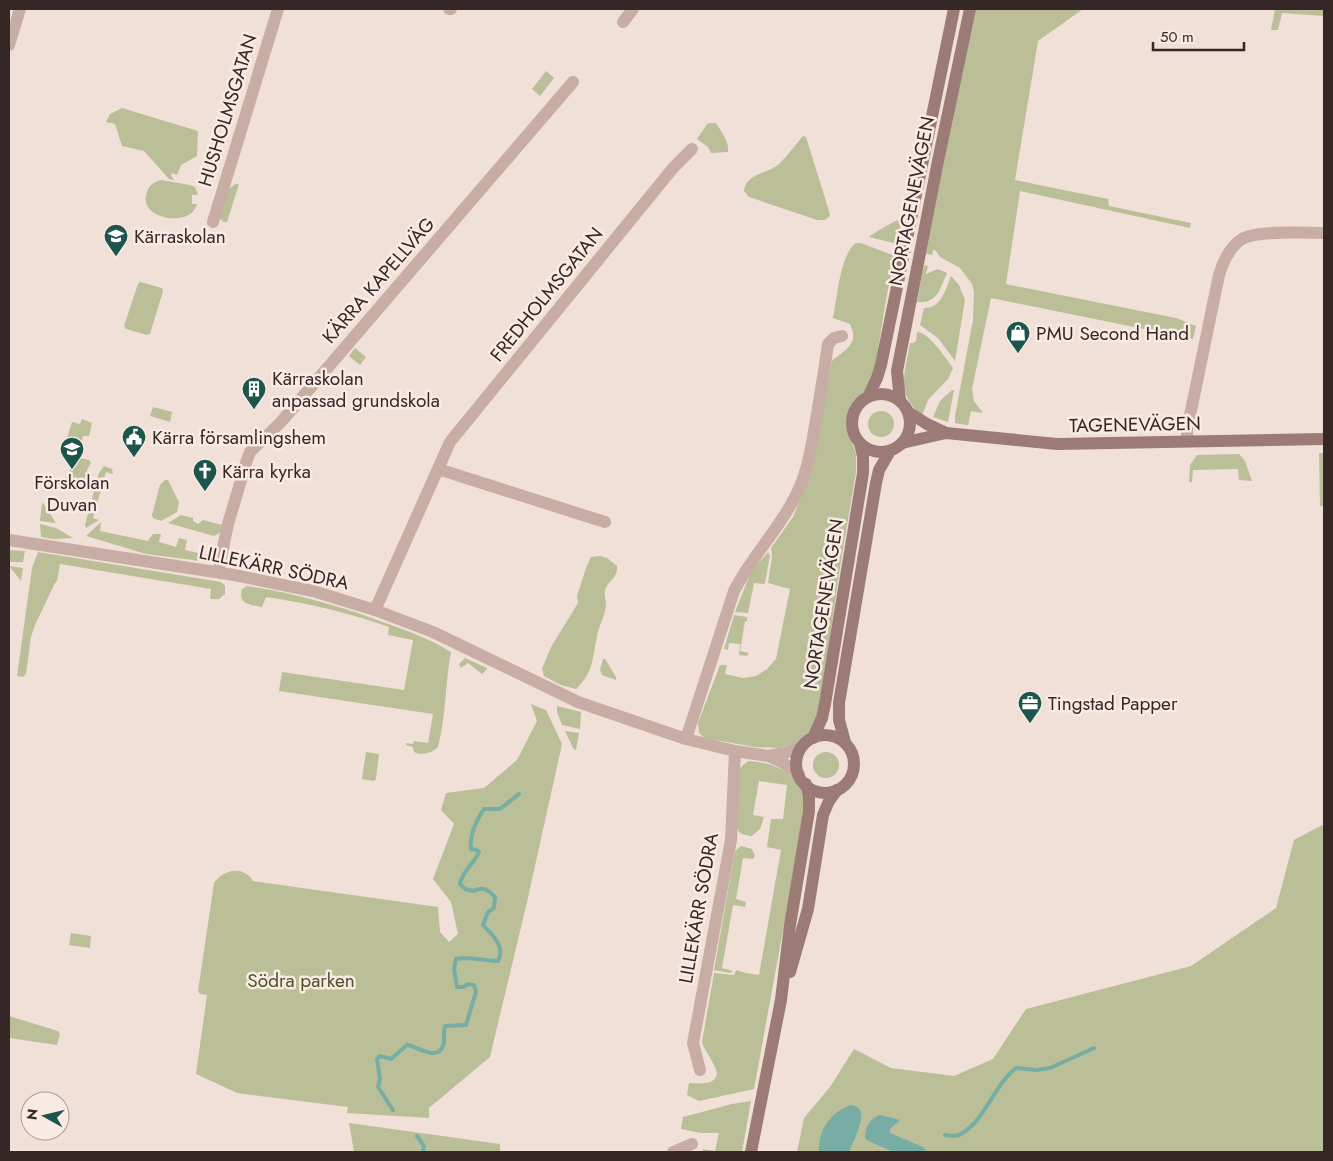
<svg xmlns="http://www.w3.org/2000/svg" width="1333" height="1161" viewBox="0 0 1333 1161" font-family="Jost,sans-serif">
	<style>
		.green { fill: #babf98 }
		.water { fill: #77ada4 }
		.lines { fill: none; stroke-linecap: round; stroke-linejoin: round }
		.stream { stroke: #77ada4; stroke-width: 4 }
		.street { stroke: #c8ada4; stroke-width: 12 }
		.secondary { stroke: #9c7b76; stroke-width: 12 }
		.labels { text-anchor: middle; stroke-width: 5; stroke-linejoin: round; paint-order: stroke }
		.street-label { font-size: 19px; fill: #342726; stroke: #f9ebe4 }
		.poi-label { font-size: 19px; fill: #342726; stroke: #f9ebe4; text-anchor: start }
		.park-label { font-size: 19px; fill: #4c522a; stroke: #f9ebe4 }
	</style>
	<rect width="100%" height="100%" fill="#f1e0d8"/>
	<g class="green">
		<polygon points="973,9 1083,9 1038,41 1015,180 1108,199 1109,206 1191,223 1190,228 1020,191 1006,284 1176,318 1196,326 1193,339 991,298 972,389 974,401 983,413 971,411 968,425 966,425 955,423 955,416 973,320 974,292 972,284 960,268 940,257 936,251 933,250 932,255 926,254"/>
		<polygon points="1275,9 1324,9 1324,16 1282,13 1278,30 1271,30"/>
		<polygon points="546,71 554,78 540,96 532,89"/>
		<polygon points="122,108 198,131 197,156 181,165 177,175 172,173 171,175 174,180 169,179 144,151 122,146 115,124 106,122 110,114"/>
		<path d="M709,123H716C721,131 730,143 728,152L711,153L708,147L697,139L707,124Z"/>
		<path d="M803,136L806,137L829,211L830,216L825,220H817L749,197L744,191C746,173 769,174 780,163C788,155 795,145 803,136Z"/>
		<path d="M161,180L190,185L195,187L198,195H192V204H197C191,229 136,219 147,192C149,185 154,182 161,180Z"/>
		<polygon points="235,184 239,184 227,222 223,222 220,218 228,190"/>
		<path d="M901,219L898,244L869,237C872,234 897,219 901,219Z"/>
		<path d="M856,243H861L895,256L886,300L874,374L868,387L851,406L847,417V430L854,448L856,455V473L840,567L820,708L811,732L804,739L780,748L754,747L705,738L699,733L698,723L720,665H727L725,674L743,678L756,676L767,669L776,659L790,589L768,583L772,557L771,548L793,517L805,488L832,361C844,350 860,344 850,324L833,318C837,299 840,254 856,243Z"/>
		<path d="M925,265L928,266L926,274L938,269L947,273C940,288 938,304 917,302L922,273Z"/>
		<path d="M951,276L959,285L965,300L955,361L938,338L920,325L924,308C942,308 945,290 951,276Z"/>
		<polygon points="140,282 162,288 163,291 150,334 147,335 126,329 124,326 138,284"/>
		<path d="M917,332C929,332 946,359 953,368L948,379L928,400L922,416C895,392 905,375 910,343H913L916,341Z"/>
		<polygon points="355,348 366,357 360,365 349,356"/>
		<polygon points="952,390 954,390 948,422 933,417 940,401"/>
		<polygon points="153,407 172,412 170,422 150,416"/>
		<circle cx="881" cy="424" r="13"/>
		<polygon points="82,419 92,423 89,436 83,436 78,453 64,448 72,422 80,424"/>
		<polygon points="1319,453 1324,453 1324,506 1320,506"/>
		<polygon points="1239,454 1245,461 1252,481 1239,480 1238,469 1193,470 1192,482 1189,482 1190,465 1197,455"/>
		<path d="M73,457L89,460L91,463C83,474 88,484 81,490L63,483L70,470Z"/>
		<polygon points="104,466 112,469 113,474 106,472 93,518 99,520 86,528 85,525 99,473"/>
		<polygon points="165,480 168,480 179,502 177,512 161,521 153,518 152,515 160,485"/>
		<polygon points="42,503 43,503 56,523 40,521"/>
		<polygon points="181,515 193,518 193,521 198,524 203,520 222,525 221,532 214,536 168,523"/>
		<polygon points="101,522 100,531 148,541 153,534 161,534 159,542 176,547 179,538 187,540 185,550 207,555 210,547 215,552 215,558 212,562 208,562 146,554 86,536"/>
		<polygon points="40,524 56,528 73,538 53,539 41,537"/>
		<polygon points="9,550 25,551 23,562 9,562"/>
		<polygon points="38,552 221,582 225,586 225,594 219,599 210,599 211,589 60,564 57,581 55,583 35,625 31,637 26,674 23,677 17,676 32,568"/>
		<polygon points="768,552 770,556 765,583 764,584 754,583 748,613 735,612 751,572"/>
		<path d="M600,556L607,558L617,566C618,578 607,582 605,590C604,595 606,601 606,606C605,615 600,624 598,632C592,656 595,671 576,689L561,685L544,676L542,669L551,647L578,603L577,596L586,568L591,557Z"/>
		<polygon points="9,566 23,568 21,581"/>
		<path d="M247,586C295,593 343,607 388,624C409,631 432,640 451,652C445,684 446,716 438,747C432,753 422,756 414,752L413,747L406,745V743L413,744L414,741L428,743L433,714L279,691L282,672L404,690L413,640L388,635L389,627C350,613 308,603 266,597L262,607C251,605 237,604 242,589Z"/>
		<polygon points="734,615 747,617 747,621 745,621 740,651 749,653 747,656 739,655 740,644 729,643 728,650 724,649"/>
		<polygon points="465,658 487,668 487,669 482,674 468,663 461,668 459,664"/>
		<polygon points="603,659 605,659 616,677 616,680 602,675 600,670"/>
		<path d="M531,704L546,710L562,744L527,902L490,1057L429,1108V1118L347,1113L348,1107L237,1093L196,1074L207,995L200,994L198,991L214,883C223,869 244,865 253,881L438,907L440,932L449,942L458,934L451,902L433,879L454,824L441,810L446,793L484,788L517,760L537,721Z"/>
		<polygon points="557,706 581,712 580,729 562,725 557,712"/>
		<polygon points="565,731 579,733 576,750 573,748"/>
		<polygon points="366,752 379,754 376,779 374,781 362,779"/>
		<circle cx="826" cy="765" r="13"/>
		<path d="M749,761C774,762 804,775 804,804L794,870L754,1089L699,1101L687,1095L689,1083C694,1083 700,1084 705,1083C732,1079 704,1054 702,1042L714,973L734,975L736,970L746,973L759,975L781,850L767,847L771,819H783L787,785L759,781L753,815L764,817L760,829L752,836C746,835 739,835 737,828L739,770L744,764Z"/>
		<polygon points="1324,824 1324,1152 797,1152 804,1118 830,1087 854,1049 891,1068 954,1076 993,1059 1026,1009 1191,966 1276,908 1294,840"/>
		<polygon points="741,846 752,849 755,856 753,859 743,858 736,899 746,902 745,907 733,905 722,968 733,971 730,973 714,970 735,851"/>
		<polygon points="71,933 91,936 90,948 69,945"/>
		<polygon points="9,1016 58,1031 60,1034 57,1045 9,1038"/>
		<polygon points="751,1101 742,1152 702,1152 703,1149 715,1151 719,1133 701,1133 681,1129 683,1117 732,1104"/>
		<polygon points="349,1123 500,1144 500,1152 354,1152"/>
	</g>
	<g class="water">
		<path d="M851,1105C855,1106 859,1107 861,1112C863,1122 853,1143 849,1152H819C818,1131 830,1112 851,1105Z"/>
		<path d="M880,1115L900,1120L890,1129V1133L923,1147L927,1152H894L868,1141L865,1138C865,1127 870,1118 880,1115Z"/>
	</g>
	<g class="lines">
		<g class="stream">
			<path d="M393,1110L378,1087L380,1079L377,1059L380,1056L391,1059L407,1045C417,1046 437,1062 443,1046C445,1040 443,1033 445,1026L466,1025L476,992L474,985L468,984L463,987H457L454,969L456,959C467,956 485,961 498,961C506,946 492,935 483,925L488,912L494,908L495,897C488,890 483,886 474,891L465,889L460,884C462,871 474,864 479,852L477,850L471,849C469,835 476,821 484,809H500L519,794"/>
			<path d="M945,1135C951,1136 956,1137 961,1134C986,1119 994,1085 1016,1068L1037,1070L1050,1068L1094,1048"/>
			<polyline points="417,1136 424,1146 423,1152"/>
		</g>
		<g class="street">
			<polyline points="449,9 451,9"/>
			<polyline points="623,22 633,9"/>
			<polyline points="9,45 20,9"/>
			<polyline points="213,222 278,9"/>
			<path d="M1187,441V430L1219,275C1223,262 1229,247 1242,239C1257,230 1305,233 1324,233"/>
			<polyline points="438,469 605,522"/>
			<polyline points="9,540 234,575 313,591 375,610 433,632 578,702 686,739 735,751 768,756 782,762 799,774"/>
			<polyline points="218,572 228,524 247,460 250,452 281,422 573,82"/>
			<polyline points="375,610 450,442 673,168 692,149"/>
			<path d="M686,739L734,591C751,557 778,531 795,497C806,477 810,454 814,431C819,402 824,373 828,344L834,338L842,336"/>
			<polyline points="768,756 785,753 803,745"/>
			<polyline points="700,1070 693,1043 731,840 735,751"/>
			<polyline points="673,1152 692,1144"/>
		</g>
		<g class="secondary">
			<circle cx="881" cy="423" r="29"/>
			<polyline points="868,397 877,378 881,365 954,9"/>
			<polyline points="900,401 897,371 938,161 970,9"/>
			<polyline points="908,412 927,424 946,433"/>
			<polyline points="902,443 946,433 1057,444 1324,439"/>
			<circle cx="825" cy="764" r="29"/>
			<polyline points="813,738 822,718 825,704 863,473 863,456 860,444"/>
			<polyline points="845,742 839,720 839,703 876,483 879,470 890,451"/>
			<polyline points="790,972 808,909 823,815 829,801 837,790"/>
			<polyline points="751,1152 781,1000 790,925 809,811 809,796 806,784"/>
		</g>
	</g>
	<defs>
		<symbol id="school-pin" viewBox="-11 -11 22 30"><path d="M0 17L-7.5 6A9.5 9.5 0 1 1 7.5 6Z" fill="#1c554c" stroke="#f9ebe4"/><path d="M0-5L7-2L0 1L-7-2ZM-4 1L0 2.5L4 1V4Q0 6-4 4Z" fill="#fff"/></symbol>
		<symbol id="shop-pin" viewBox="-11 -11 22 30"><path d="M0 17L-7.5 6A9.5 9.5 0 1 1 7.5 6Z" fill="#1c554c" stroke="#f9ebe4"/><path d="M-5-2.5h2.3a2.7 3.5 0 0 1 5.4 0H5L5.5 6h-11ZM-1.5-2.5h3a1.5 2.3 0 0 0-3 0Z" fill="#fff"/></symbol>
		<symbol id="building-pin" viewBox="-11 -11 22 30"><path d="M0 17L-7.5 6A9.5 9.5 0 1 1 7.5 6Z" fill="#1c554c" stroke="#f9ebe4"/><path d="M-4-6H4V6H1V3H-1V6H-4ZM-2.5-4.3h1.7v1.8h-1.7ZM.8-4.3h1.7v1.8H.8ZM-2.5-1h1.7V.8h-1.7ZM.8-1h1.7V.8H.8Z" fill="#fff"/></symbol>
		<symbol id="civic-pin" viewBox="-11 -11 22 30"><path d="M0 17L-7.5 6A9.5 9.5 0 1 1 7.5 6Z" fill="#1c554c" stroke="#f9ebe4"/><path d="M-.6-6.5H3V-4.5H.6V-3L4-1V1h2V6H-6V1h2V-1L-.6-3ZM-1.2 2.5V6h2.4V2.5Z" fill="#fff"/></symbol>
		<symbol id="church-pin" viewBox="-11 -11 22 30"><path d="M0 17L-7.5 6A9.5 9.5 0 1 1 7.5 6Z" fill="#1c554c" stroke="#f9ebe4"/><path d="M-1.2-6h2.4v3.5h3.3v2.4h-3.3V6h-2.4V-.1h-3.3v-2.4h3.3Z" fill="#fff"/></symbol>
		<symbol id="office-pin" viewBox="-11 -11 22 30"><path d="M0 17L-7.5 6A9.5 9.5 0 1 1 7.5 6Z" fill="#1c554c" stroke="#f9ebe4"/><path d="M-6-3h4V-5.5h4V-3h4V5H-6ZM-1-4.5V-3h2v-1.5ZM-6 0V1H6V0Z" fill="#fff"/></symbol>
	</defs>
	<g fill-rule="evenodd">
		<use href="#school-pin" x="102" y="222" width="28" height="38"/>
		<use href="#shop-pin" x="1004" y="319" width="28" height="38"/>
		<use href="#building-pin" x="240" y="375" width="28" height="38"/>
		<use href="#civic-pin" x="120" y="423" width="28" height="38"/>
		<use href="#school-pin" x="58" y="435" width="28" height="38"/>
		<use href="#church-pin" x="191" y="457" width="28" height="38"/>
		<use href="#office-pin" x="1016" y="689" width="28" height="38"/>
	</g>
	<g class="labels">
		<g class="street-label">
			<text transform="translate(227 110) rotate(-73)" y="7">HUSHOLMSGATAN</text>
			<text transform="translate(911 201) rotate(-79)" y="7">NORTAGENEVÄGEN</text>
			<text transform="translate(378 280) rotate(-49)" y="7">KÄRRA KAPELLVÄG</text>
			<text transform="translate(546 294) rotate(-51)" y="7">FREDHOLMSGATAN</text>
			<text transform="translate(1135 424) rotate(-1)" y="7">TAGENEVÄGEN</text>
			<text transform="translate(274 567) rotate(12)" y="7">LILLEKÄRR SÖDRA</text>
			<text transform="translate(823 604) rotate(-81)" y="7">NORTAGENEVÄGEN</text>
			<text transform="translate(698 908) rotate(-80)" y="7">LILLEKÄRR SÖDRA</text>
		</g>
		<g class="poi-label">
			<text x="134" y="243">Kärraskolan</text>
			<text x="1036" y="340">PMU Second Hand</text>
			<text x="272" y="385">Kärraskolan<tspan x="272" dy="22">anpassad grundskola</tspan></text>
			<text x="152" y="444">Kärra församlingshem</text>
			<text x="222" y="478">Kärra kyrka</text>
			<text x="72" y="489" text-anchor="middle">Förskolan<tspan x="72" dy="22">Duvan</tspan></text>
			<text x="1048" y="710">Tingstad Papper</text>
		</g>
		<g class="park-label">
			<text x="301" y="987">Södra parken</text>
		</g>
	</g>
	<rect width="1333" height="1161" fill="none" stroke="#342726" stroke-width="20"/>
	<g transform="translate(45 1116) rotate(278)"><circle r="24" fill="#f9ebe4" stroke="#aa9d98"/>
	<path d="M0-4L9 19L0 12L-9 19Z" fill="#1c554c"/>
	<text y="-8" font-size="14" font-weight="bold" text-anchor="middle" fill="#342726">N</text>
	</g>
	<path d="M1153 42v8h91v-8" fill="none" stroke="#342726" stroke-width="2.5"/>
	<text x="1160" y="42" font-size="15" fill="#342726" stroke="#f9ebe4" stroke-width="4" paint-order="stroke">50 m</text>
</svg>
